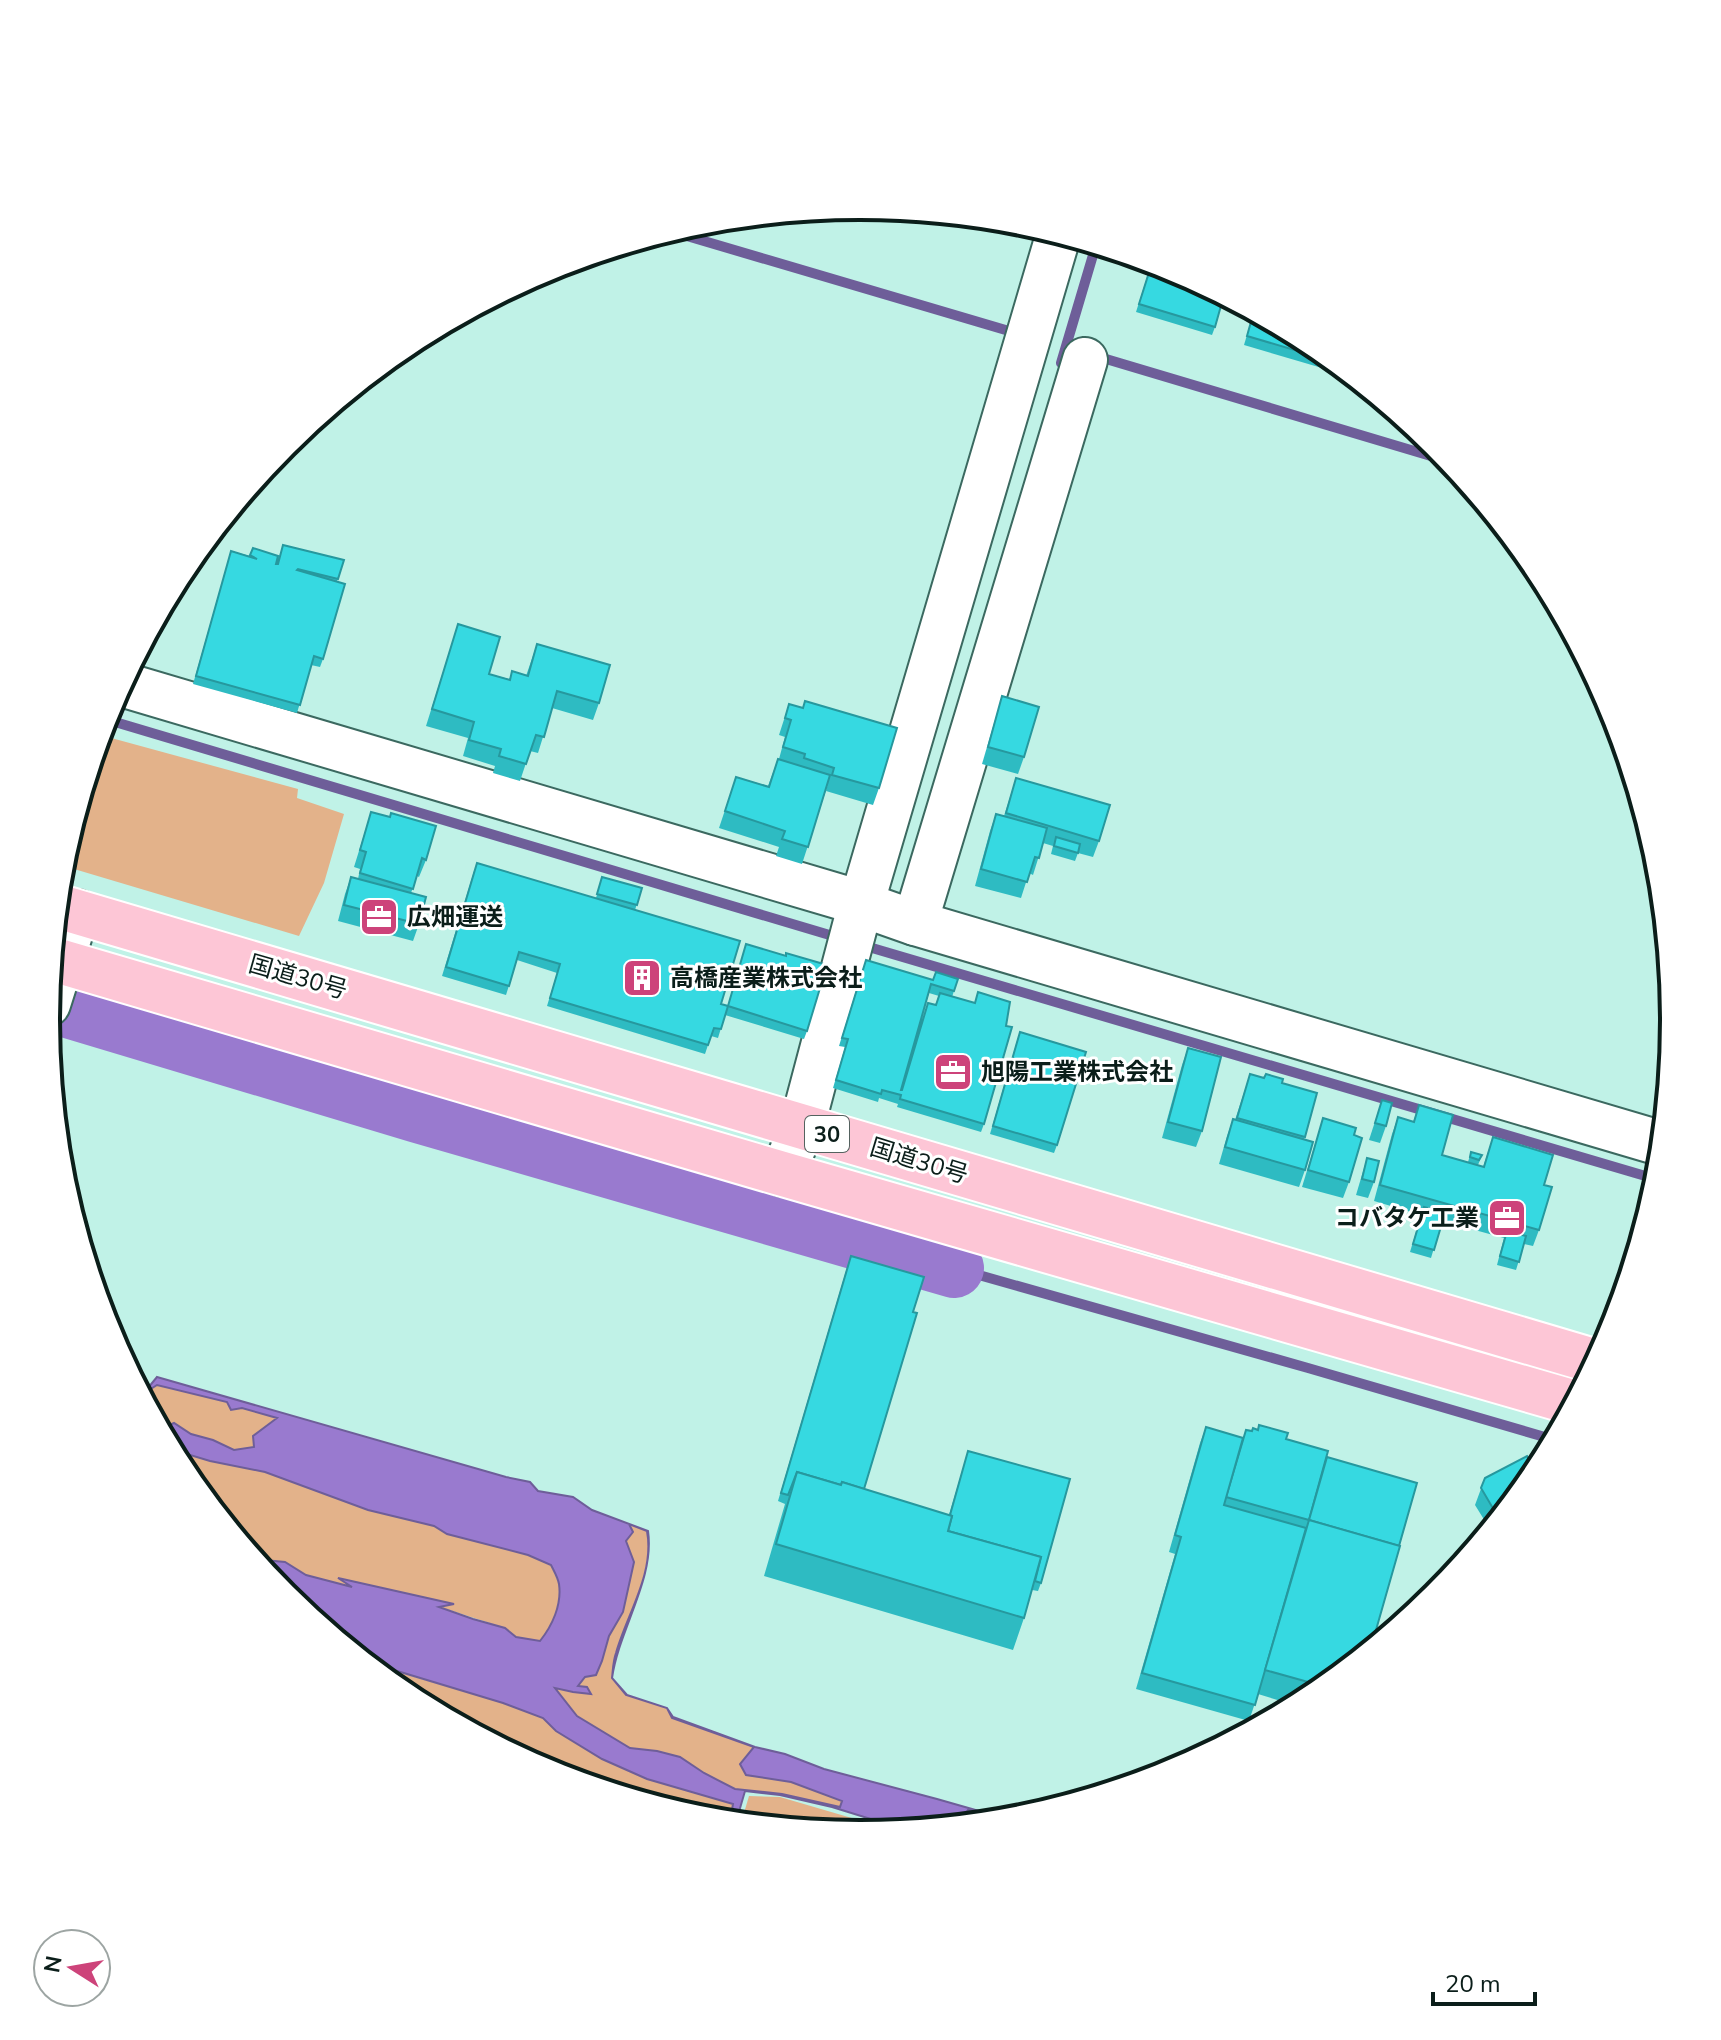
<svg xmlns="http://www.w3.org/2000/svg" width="1721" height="2040" viewBox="0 0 1721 2040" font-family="'Nunito Sans','Noto Sans JP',sans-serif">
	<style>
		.green { fill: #e3b28a }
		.water { fill: #997acf; stroke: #6e5e99; stroke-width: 2; fill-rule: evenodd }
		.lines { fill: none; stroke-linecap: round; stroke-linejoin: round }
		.stream { stroke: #6e5e99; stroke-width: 10 }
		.river { stroke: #997acf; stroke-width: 60 }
		.minor-casing { stroke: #3b6960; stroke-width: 48 }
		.highway-casing { stroke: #fff; stroke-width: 48 }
		.minor { stroke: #fff; stroke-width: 44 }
		.highway { stroke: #fdc6d6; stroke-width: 44 }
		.wall { fill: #2ebbc2; fill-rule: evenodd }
		.building { fill: #36d9e1; stroke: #26989e; stroke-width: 2 }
		.labels { text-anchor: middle; stroke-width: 6; stroke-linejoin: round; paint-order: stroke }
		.shield { fill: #fff; stroke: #54625f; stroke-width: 2 }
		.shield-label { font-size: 22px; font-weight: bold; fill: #0b1e1a }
		.poi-label { font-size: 24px; font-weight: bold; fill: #0b1e1a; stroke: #fff; text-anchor: start }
		.street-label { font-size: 24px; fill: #0b1e1a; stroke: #fff }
		.rim { fill: none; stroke: #0b1e1a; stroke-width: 4 }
	</style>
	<rect width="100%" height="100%" fill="#c0f2e7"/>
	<g class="green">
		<polygon points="104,736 298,789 297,798 344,814 324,883 299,936 64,866"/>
		<polygon points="157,1385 228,1402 278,1418 254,1447 234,1450 213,1440 191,1434 175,1423 160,1429 140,1391 146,1392"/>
		<path d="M170,1449L210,1461L265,1472L368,1510L434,1526L447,1534L528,1555L551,1565C553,1571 557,1578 559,1584C562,1605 552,1626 540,1641L516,1637L505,1628L437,1606L451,1603L341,1579L356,1588L306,1575L285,1562L254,1559L183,1472Z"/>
		<path d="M628,1524L647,1531C654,1573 627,1614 616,1653C613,1661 613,1670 612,1679L626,1695L667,1708L672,1718L755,1747L746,1775L791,1782L842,1801L840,1807L782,1794L735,1789L704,1773L679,1757L657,1751L630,1748L577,1716L554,1687L573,1692L585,1677L602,1661L609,1636L623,1612L633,1562L626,1541Z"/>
		<polygon points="364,1662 503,1703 543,1718 556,1731 701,1794 733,1804 730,1822 701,1819 548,1772 408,1697"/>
		<polygon points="749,1796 780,1797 896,1831 860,1834 741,1823"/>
	</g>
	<path class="water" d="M157,1377L506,1477L530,1482L538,1491L573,1497L592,1510L648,1531C655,1579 619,1629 612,1678L627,1695L667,1708L673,1717L755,1747L785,1754L824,1769L937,1799L993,1815L1005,1820L998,1821L968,1810L966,1813L973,1823L906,1830L832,1807L780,1795L745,1791L736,1822H730L733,1804L647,1779L602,1759L556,1731L543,1718L503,1703L364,1661L284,1596L254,1559L285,1562L306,1575L352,1587L338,1578L454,1604L439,1607L473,1619L505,1628L516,1637L540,1641C552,1626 562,1605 559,1584C558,1578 554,1571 551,1565L528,1555L447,1534L434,1526L368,1510L265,1472L210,1461L170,1449L160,1429L174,1423L191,1434L213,1440L234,1450L254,1447L253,1436L277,1418L242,1408L231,1410L227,1402L157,1385L146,1392L140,1391L137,1386L148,1388ZM629,1524L647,1531C655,1573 627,1614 616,1653C613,1661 613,1670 612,1678L626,1695L667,1708L672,1718L754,1747L740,1764L746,1775L791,1782L842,1801L840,1807L782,1794L735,1789L704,1773L680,1757L657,1751L630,1748L577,1716L555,1688L573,1692L591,1694L587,1687L578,1686L585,1677L596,1675L602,1661L609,1636L623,1612L634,1562L626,1541L633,1532Z"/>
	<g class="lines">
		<g class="stream">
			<polyline points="670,231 1009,331"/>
			<polyline points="1096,356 1451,462"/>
			<polyline points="1061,363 1096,245"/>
			<polyline points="105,719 843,939"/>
			<polyline points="862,945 1659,1180"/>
			<polyline points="954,1268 1308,1368 1555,1440"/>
		</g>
		<polyline class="river" points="48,1002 418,1113 954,1268"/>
		<defs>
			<g id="minor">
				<polyline points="121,684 844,898 915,923 1663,1144"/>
				<polyline points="915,923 1085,360"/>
				<polyline points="48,1004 77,912"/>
				<polyline points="783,1174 802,1126 856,922 1059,233"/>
			</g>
			<g id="highway">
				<polyline points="57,906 1597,1362"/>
				<polyline points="52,959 783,1174 1575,1403"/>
			</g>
		</defs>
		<use href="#minor" class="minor-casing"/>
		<use href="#highway" class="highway-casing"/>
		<use href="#minor" class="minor"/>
		<use href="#highway" class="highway"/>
	</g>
	<g class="wall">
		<polygon points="1143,259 1215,327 1212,335 1136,312 1148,274 1140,271"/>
		<polygon points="1254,311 1326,354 1322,368 1244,345"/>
		<polygon points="1329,356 1345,369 1327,364"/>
		<polygon points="1350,373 1363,384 1348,379"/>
		<polygon points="283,545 344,560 337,581 323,659 320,667 311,665 297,713 193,684 231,551 250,556 253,548 277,564"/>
		<polygon points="458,624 489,674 509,679 526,676 537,644 599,703 593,720 552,708 538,753 530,751 520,781 493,773 495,766 463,756 468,738 426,726"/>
		<polygon points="1002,696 1024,757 1018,774 982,764"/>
		<polygon points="805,701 879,788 873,805 826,791 828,784 802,864 776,856 779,847 719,828 736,777 768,786 778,759 779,759 785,737 779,735 789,704 803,708"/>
		<polygon points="1016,778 1099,841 1093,857 1078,853 1075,861 1051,854 1053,846 1043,843 1033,875 1029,873 1021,898 975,886 990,831 996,814 1004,816"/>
		<polygon points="371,812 426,860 419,877 417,876 411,893 419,924 413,941 338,921 345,894 351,877 358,879 360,869 354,867"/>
		<polygon points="474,871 596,898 602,877 642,888 635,910 721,1004 807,1031 804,1039 725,1015 718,1038 711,1036 705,1054 547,1006 557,973 517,960 506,995 442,976"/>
		<path d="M863,968L933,980L958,979L952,997L984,1124L981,1132L897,1107L898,1104L879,1098L878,1102L833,1088L845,1047L839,1046ZM929,993L939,996L902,1090H901Z"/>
		<polygon points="1017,1041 1057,1145 1054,1153 990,1134"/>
		<polygon points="1188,1048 1202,1131 1196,1147 1162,1138 1182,1065"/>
		<polygon points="1250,1074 1317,1093 1304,1140 1305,1170 1299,1187 1219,1164 1227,1136 1233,1119 1235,1120"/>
		<polygon points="1382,1100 1386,1126 1380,1143 1369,1140"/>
		<polygon points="1419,1105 1442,1155 1468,1162 1471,1152 1482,1155 1478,1165 1483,1167 1493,1137 1544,1185 1539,1230 1533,1246 1524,1244 1516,1270 1497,1265 1504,1238 1442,1221 1431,1258 1410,1252 1421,1215 1374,1201 1392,1134 1398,1117 1413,1122"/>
		<polygon points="1323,1118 1354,1135 1349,1182 1343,1198 1302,1187"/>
		<polygon points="1367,1158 1374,1182 1368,1198 1356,1195"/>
		<polygon points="1651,1174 1659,1179 1618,1317 1612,1315 1642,1199"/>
		<polygon points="848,1264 913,1312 864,1489 949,1515 968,1451 1041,1583 1038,1591 1032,1590 1024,1618 1013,1650 764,1576 785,1504 778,1501"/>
		<polygon points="1206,1427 1243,1438 1286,1439 1327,1457 1370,1651 1313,1697 1297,1706 1258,1694 1249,1721 1136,1689 1175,1554 1169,1552 1200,1443"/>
		<polygon points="1536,1474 1484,1538 1488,1526 1475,1505 1485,1478"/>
	</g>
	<g class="building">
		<polygon points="1144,259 1173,268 1224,295 1215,327 1139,304 1151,266 1143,263"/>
		<polygon points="1254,311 1313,343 1326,354 1325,359 1247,336"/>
		<polygon points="283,545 344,560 338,579 298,569 297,570 345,584 323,659 314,656 300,705 196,676 231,551 257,559 250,555 253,548 278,556 276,564 278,564"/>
		<polygon points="458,624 500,637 489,674 510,680 512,671 528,676 537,644 610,665 599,703 557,691 544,737 536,735 526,764 499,756 501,749 469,740 474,722 432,709"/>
		<polygon points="1002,696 1039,707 1024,757 988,747"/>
		<polygon points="805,701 897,728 879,788 832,775 834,768 804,758 805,754 783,747 791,720 785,718 789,704 803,708"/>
		<polygon points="778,759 830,775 808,847 782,839 785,831 725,811 736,777 769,787"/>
		<polygon points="1016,778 1110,805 1099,841 1006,813"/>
		<polygon points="371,812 390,817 391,813 436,826 426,860 422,858 413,889 360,873 366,852 360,850"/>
		<polygon points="996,814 1047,828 1039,858 1035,857 1027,882 981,869"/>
		<polygon points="1056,837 1080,844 1078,853 1054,846"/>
		<polygon points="477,863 740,941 721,1004 728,1006 721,1029 714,1028 708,1045 550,998 560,964 519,952 509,986 446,967"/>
		<polygon points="351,877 426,897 419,924 344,905"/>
		<polygon points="602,877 642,888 637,905 597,894"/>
		<polygon points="746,944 786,956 786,953 827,965 807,1031 728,1006"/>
		<polygon points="866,960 933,980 936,972 958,979 954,991 931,984 901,1090 902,1090 928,1003 936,1005 940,993 975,1003 978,992 1010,1002 1006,1026 1012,1027 984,1124 900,1099 901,1095 882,1090 881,1094 836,1080 848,1039 842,1038"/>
		<polygon points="1020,1032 1086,1052 1057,1145 993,1126"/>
		<polygon points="1188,1048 1221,1057 1202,1131 1168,1122"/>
		<polygon points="1250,1074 1264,1078 1266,1074 1283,1079 1282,1083 1317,1093 1305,1137 1237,1118"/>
		<polygon points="1382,1100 1392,1103 1386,1126 1375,1123"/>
		<polygon points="1419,1105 1453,1115 1442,1155 1484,1167 1493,1137 1553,1155 1544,1185 1552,1187 1539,1230 1380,1185 1398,1117 1414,1122"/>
		<polygon points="1323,1118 1356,1128 1354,1135 1362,1138 1349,1182 1308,1170"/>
		<polygon points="1233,1119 1313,1142 1305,1170 1225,1147"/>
		<polygon points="1471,1152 1482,1155 1479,1160 1470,1157"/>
		<polygon points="1367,1158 1379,1161 1374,1182 1362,1179"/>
		<polygon points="1651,1174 1660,1177 1659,1179 1643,1233 1636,1231"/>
		<polygon points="1424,1207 1445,1213 1434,1250 1413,1244"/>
		<polygon points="1507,1231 1526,1236 1519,1262 1500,1256"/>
		<polygon points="1636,1234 1642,1236 1625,1292 1621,1291"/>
		<polygon points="851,1256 924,1277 913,1312 917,1313 864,1489 842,1482 841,1485 797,1472 788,1495 781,1493"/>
		<polygon points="1259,1425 1288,1433 1286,1439 1328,1451 1309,1520 1226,1497 1246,1430 1252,1431 1253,1428 1258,1430"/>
		<polygon points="1206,1427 1243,1438 1224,1505 1306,1528 1255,1705 1142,1673 1181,1537 1175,1535"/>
		<polygon points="968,1451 1070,1479 1041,1583 1035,1581 1041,1557 948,1531 952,1516 950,1515"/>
		<polygon points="1527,1456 1536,1474 1485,1536 1494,1510 1481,1488 1485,1478"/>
		<polygon points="1327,1457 1417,1483 1399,1546 1309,1520"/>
		<polygon points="797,1472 841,1485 842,1482 952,1516 948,1531 1041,1557 1024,1618 776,1544"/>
		<polygon points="1309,1520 1400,1546 1370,1651 1326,1687 1265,1670"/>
		<polygon points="1468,1544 1477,1546 1462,1565"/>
		<polygon points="1432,1579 1447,1583 1436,1596 1424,1606"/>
	</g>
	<defs>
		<symbol id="office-square" viewBox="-11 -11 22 22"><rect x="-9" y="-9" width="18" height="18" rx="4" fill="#cd437a" stroke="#fff"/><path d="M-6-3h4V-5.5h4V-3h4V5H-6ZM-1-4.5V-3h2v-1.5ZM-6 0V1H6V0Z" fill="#fff"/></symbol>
		<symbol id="building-square" viewBox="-11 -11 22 22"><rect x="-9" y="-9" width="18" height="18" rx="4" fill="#cd437a" stroke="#fff"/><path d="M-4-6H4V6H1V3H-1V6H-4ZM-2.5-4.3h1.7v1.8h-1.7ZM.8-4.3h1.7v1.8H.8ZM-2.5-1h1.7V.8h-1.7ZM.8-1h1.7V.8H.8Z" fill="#fff"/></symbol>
	</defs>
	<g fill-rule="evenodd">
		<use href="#office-square" x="357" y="895" width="44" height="44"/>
		<use href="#building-square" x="620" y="956" width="44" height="44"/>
		<use href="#office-square" x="931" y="1050" width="44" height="44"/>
		<use href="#office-square" x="1485" y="1196" width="44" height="44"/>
	</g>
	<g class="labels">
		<rect class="shield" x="805" y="1116" width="44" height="36" rx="6"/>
		<g class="shield-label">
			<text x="827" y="1142">30</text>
		</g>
		<g class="poi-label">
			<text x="407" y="925">広畑運送</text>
			<text x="670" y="986">高橋産業株式会社</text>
			<text x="981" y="1080">旭陽工業株式会社</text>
			<text x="1479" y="1226" text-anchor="end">コバタケ工業</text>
		</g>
		<g class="street-label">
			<text transform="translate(298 977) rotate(16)" y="8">国道30号</text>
			<text transform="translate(919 1161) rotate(17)" y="8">国道30号</text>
		</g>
	</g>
	<path d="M0 0H1721V2040H0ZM60 1020a800 800 0 1 1 1600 0a800 800 0 1 1-1600 0Z" fill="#fff" fill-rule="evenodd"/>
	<path class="rim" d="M60 1020a800 800 0 1 1 1600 0a800 800 0 1 1-1600 0Z"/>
	<g transform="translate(72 1968) rotate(281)"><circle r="38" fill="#ffffff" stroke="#9da5a3" stroke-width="2"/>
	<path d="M0-6L14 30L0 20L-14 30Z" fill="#cd437a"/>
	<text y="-12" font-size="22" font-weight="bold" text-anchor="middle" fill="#0b1e1a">N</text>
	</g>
	<path d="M1433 1992v12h102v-12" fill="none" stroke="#0b1e1a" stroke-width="4"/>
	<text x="1445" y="1992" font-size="24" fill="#0b1e1a" stroke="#ffffff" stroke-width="6" paint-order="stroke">20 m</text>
</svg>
